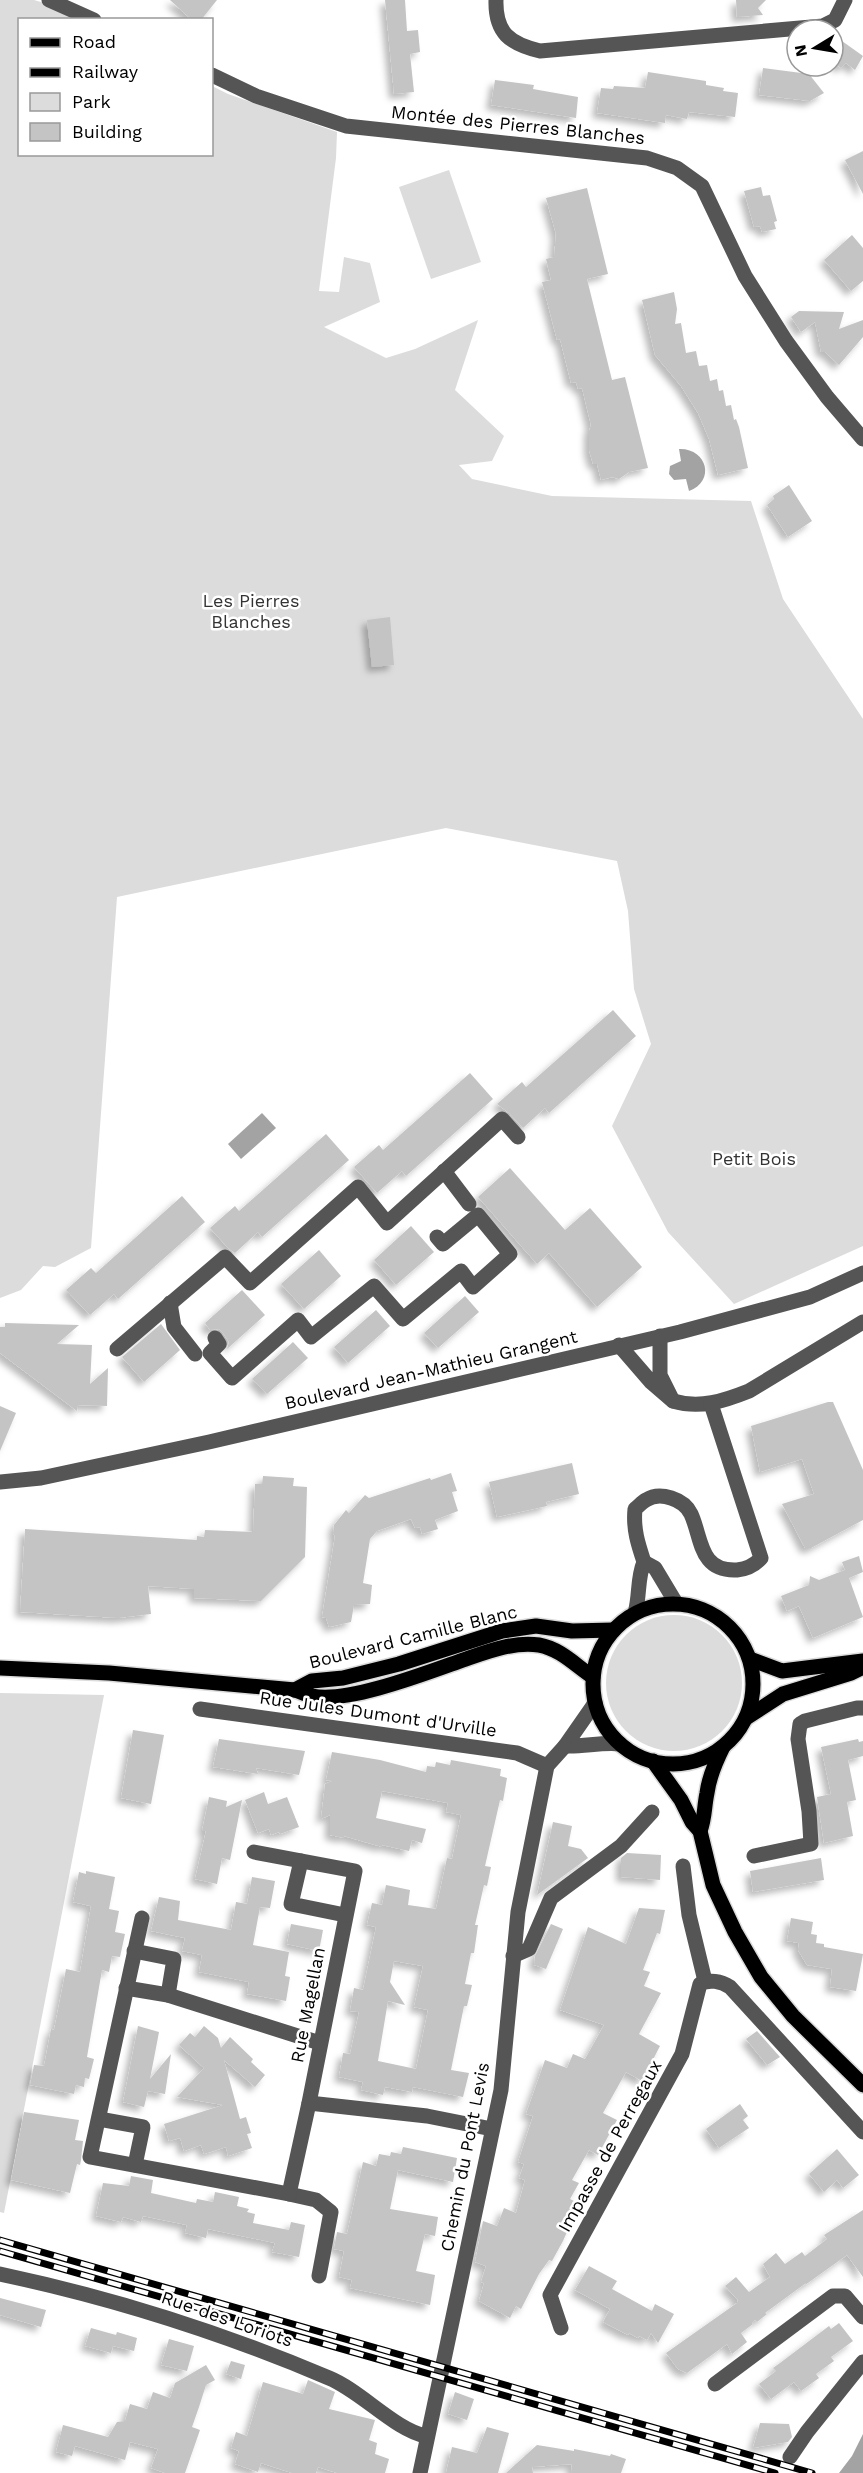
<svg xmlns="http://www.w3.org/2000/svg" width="863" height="2473" viewBox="0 0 863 2473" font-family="'Work Sans',sans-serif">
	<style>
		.green { fill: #dcdcdc }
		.water { fill: #a3a3a3 }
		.building { fill: #c4c4c4; fill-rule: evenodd; filter: url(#shadow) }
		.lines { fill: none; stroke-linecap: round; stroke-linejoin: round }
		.major-casing { stroke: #dbdbdb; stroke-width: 18 }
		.minor { stroke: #555; stroke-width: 15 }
		.major { stroke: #000; stroke-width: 15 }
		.rail-casing { stroke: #000; stroke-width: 7 }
		.rail { stroke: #fff; stroke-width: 4.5; stroke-dasharray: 14; stroke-linecap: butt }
		.labels { text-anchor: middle; stroke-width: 5; stroke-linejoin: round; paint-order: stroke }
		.street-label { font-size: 18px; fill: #000; stroke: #fff }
		.park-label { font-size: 18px; fill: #333; stroke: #fff }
	</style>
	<defs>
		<filter id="shadow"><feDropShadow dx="-5" dy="5" stdDeviation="3" flood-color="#0004"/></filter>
	</defs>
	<rect width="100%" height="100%" fill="#fff"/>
	<g class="green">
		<polygon points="0,0 34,0 51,5 79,19 20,20 20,154 212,154 212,86 228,94 337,132 336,158 319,291 339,292 344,257 370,263 380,302 324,327 386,358 415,349 478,320 455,390 504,436 492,461 459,465 472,479 552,496 751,501 783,599 863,719 863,1246 734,1304 668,1232 612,1126 651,1044 634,989 628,911 617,861 446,828 117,897 91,1248 55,1267 43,1266 21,1290 0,1298"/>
		<polygon points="449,170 481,262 431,279 399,187"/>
		<circle cx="674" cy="1683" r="68"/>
		<polygon points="0,1693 104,1695 4,2213 0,2212"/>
	</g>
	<g class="water">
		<path d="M679,449C707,448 716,481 689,491L686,479L674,480L669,474L670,466L681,461Z"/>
		<polygon points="262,1113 276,1128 241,1159 228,1144"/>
		<polygon points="863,2434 863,2473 839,2473 852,2456"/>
	</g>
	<g class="building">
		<polygon points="170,0 217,0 201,20 192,20"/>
		<polygon points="385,0 405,0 407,31 418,30 420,52 410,54 414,92 394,94"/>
		<polygon points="736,0 766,0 758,8 763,15 737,17"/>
		<polygon points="842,41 863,56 855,70 846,63 841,68 833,62 833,55"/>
		<polygon points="763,68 809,74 824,93 810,101 759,95"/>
		<polygon points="648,72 706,81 706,85 724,88 723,91 738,93 735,117 689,112 687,119 666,115 665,123 597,113 601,88 613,89 614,86 645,88"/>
		<polygon points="495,80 534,85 533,89 578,97 576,118 491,105"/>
		<polygon points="863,151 863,194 845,160"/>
		<polygon points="761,187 763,196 770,195 777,221 774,222 776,229 762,232 760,226 754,227 744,191"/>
		<polygon points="587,188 608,274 587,279 612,380 625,377 648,468 629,472 619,479 612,477 601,480 597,464 593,464 589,450 589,431 591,425 582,388 578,389 576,382 571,383 560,339 557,340 542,282 551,280 546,259 554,257 556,234 546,198"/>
		<polygon points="852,235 863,248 863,281 851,291 824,260"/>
		<polygon points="674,292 677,309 675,324 681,323 686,353 696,351 699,366 707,365 710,381 717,379 719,391 723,390 726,406 731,405 734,420 736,419 739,427 748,468 718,475 709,439 698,413 681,386 655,355 642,300"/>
		<polygon points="799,311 844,312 839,329 863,320 863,337 839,365 825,352 821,352 815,322 801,332 791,317"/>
		<polygon points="789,485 812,521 788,537 767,505 774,499 773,496"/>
		<polygon points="390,617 394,665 372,667 367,620"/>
		<polygon points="613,1010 636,1036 549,1113 545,1108 523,1128 509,1113 497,1104 522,1082 526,1087"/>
		<polygon points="470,1073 493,1099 406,1176 402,1171 377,1193 354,1167 379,1145 383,1150"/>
		<polygon points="326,1134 349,1160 262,1237 258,1232 235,1253 228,1248 210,1228 235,1206 239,1211"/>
		<polygon points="510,1168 565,1230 590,1208 642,1267 597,1307 549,1253 537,1264 478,1197"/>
		<polygon points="182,1196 205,1222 118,1299 114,1294 90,1315 66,1290 91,1268 96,1273"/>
		<polygon points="411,1226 434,1252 396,1285 374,1260"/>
		<polygon points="319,1250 341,1276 304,1309 281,1284"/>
		<polygon points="242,1290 265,1315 227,1349 229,1342 223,1333 219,1329 210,1330 205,1323"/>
		<polygon points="465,1296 479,1312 438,1348 424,1333"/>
		<polygon points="376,1310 390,1326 348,1363 334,1347"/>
		<polygon points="5,1323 79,1325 57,1344 92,1345 90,1384 108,1368 107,1406 78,1405 77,1411 0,1353 0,1327 5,1327"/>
		<polygon points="161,1324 180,1350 144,1382 122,1357"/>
		<polygon points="293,1342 308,1358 267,1394 252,1379"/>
		<polygon points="828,1402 833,1402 863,1470 863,1520 811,1548 805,1548 782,1504 814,1494 802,1459 760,1472 751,1426"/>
		<polygon points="0,1406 16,1413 0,1451"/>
		<polygon points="572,1463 579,1494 546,1502 547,1506 497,1517 489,1482"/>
		<polygon points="451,1473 457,1491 452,1492 458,1511 435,1520 438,1529 422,1534 420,1527 415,1528 411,1519 377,1531 370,1539 363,1583 372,1585 370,1604 354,1605 351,1622 329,1627 326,1618 322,1617 335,1536 333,1534 334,1525 346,1510 349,1513 365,1495 369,1498 430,1478 431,1480"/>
		<polygon points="263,1476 294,1478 293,1486 307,1487 305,1557 261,1601 194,1598 194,1589 148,1586 151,1614 118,1618 20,1612 25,1529 197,1540 197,1536 204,1537 205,1530 253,1532 255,1484 262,1484"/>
		<polygon points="859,1556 863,1572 849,1578 863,1617 813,1638 799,1606 787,1611 781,1596 809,1585 810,1576 819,1580 845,1570 842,1562"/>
		<polygon points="133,1730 164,1735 151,1804 121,1798"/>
		<polygon points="219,1739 305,1751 299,1775 256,1768 258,1774 213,1767"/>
		<polygon points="858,1739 859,1742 863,1741 863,1756 848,1760 856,1800 847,1802 853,1836 824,1843 817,1797 831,1794 821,1747"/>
		<path d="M332,1752L380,1760L426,1772L427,1766L435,1767L436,1762L450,1765L451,1760L501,1769L500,1776L507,1778L503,1801L500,1800L485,1866L491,1867L487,1886L484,1885L475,1925H478L474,1953H471L465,1984L472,1985L467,2006H464L451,2070L469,2073L463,2097L413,2087L412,2092L385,2087L383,2095L361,2090L363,2082L339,2077L343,2053L350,2054L359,2012L350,2011L354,1988L363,1990L376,1927L367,1925L372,1903L382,1905L386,1885L410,1890L408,1905L436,1909L447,1858L452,1859L461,1815L446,1812L448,1803L382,1791L376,1818L426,1829L422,1843L412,1840L409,1851L382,1845V1847L344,1836V1838L330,1835V1815L321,1819L325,1784L332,1781L326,1780ZM394,1961L423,1966L414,2007L428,2010L416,2069L378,2061L388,2001L405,2005L390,1982Z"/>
		<polygon points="264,1792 268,1804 287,1797 299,1827 280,1834 279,1832 271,1835 269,1829 258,1833 245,1800"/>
		<polygon points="209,1797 227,1801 226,1807 242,1800 230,1860 222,1858 217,1884 195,1879 206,1831 202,1831"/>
		<polygon points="553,1822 572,1826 568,1846 581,1849 588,1858 537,1895"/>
		<polygon points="627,1853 661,1855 660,1880 621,1877 621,1858"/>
		<polygon points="821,1858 824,1880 753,1892 750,1871"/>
		<polygon points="86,1871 115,1877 109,1909 119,1911 115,1932 125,1934 120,1957 112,1956 109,1972 102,1970 87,2057 94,2059 89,2079 85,2078 84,2087 76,2085 74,2094 30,2085 34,2065 44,2066 51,2029 54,2030 66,1969 80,1972 91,1906 73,1902 79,1872 86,1874"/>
		<polygon points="252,1877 275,1881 270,1908 260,1907 253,1945 289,1952 285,1976 290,1977 286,2001 247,1994 249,1982 199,1972 202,1955 182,1951 185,1938 151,1931 159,1897 180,1901 178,1920 231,1930 236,1902 247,1904"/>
		<polygon points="639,1908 665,1910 660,1934 657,1933 643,1970 650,1972 644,1986 661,1993 639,2034 660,2046 642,2081 626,2072 603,2113 617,2120 598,2155 589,2150 572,2180 579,2183 570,2199 576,2202 568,2216 573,2218 563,2241 552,2261 549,2260 539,2274 521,2309 516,2306 510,2318 479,2301 484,2283 481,2282 486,2266 475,2262 483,2221 497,2226 504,2208 516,2213 525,2180 519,2178 524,2164 518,2162 533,2116 526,2114 545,2060 567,2068 573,2054 585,2059 604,2025 560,2010 588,1927 626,1944"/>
		<polygon points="791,1918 813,1922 811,1934 817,1935 816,1943 824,1944 824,1947 863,1954 856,1991 830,1987 832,1969 807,1965 798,1950 799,1943 787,1941"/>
		<polygon points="291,1924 323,1930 319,1951 287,1944"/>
		<polygon points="551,1924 563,1929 546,1969 534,1965 535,1956"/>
		<polygon points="138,2026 159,2032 150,2079 171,2054 165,2094 148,2091 144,2107 123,2102"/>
		<polygon points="204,2026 218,2038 221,2048 230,2037 253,2059 251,2062 265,2075 255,2087 224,2060 240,2119 246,2117 251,2133 247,2134 252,2148 228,2156 226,2147 204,2154 201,2145 184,2151 180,2138 169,2141 164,2124 223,2105 177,2097 204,2068 179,2045 190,2033 195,2037"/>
		<polygon points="757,2031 780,2057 767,2065 746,2039"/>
		<polygon points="740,2104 748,2116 743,2120 749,2128 719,2148 706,2129"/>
		<polygon points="24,2112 79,2120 75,2140 83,2141 81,2160 80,2165 77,2164 70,2193 11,2180"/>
		<polygon points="403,2147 457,2158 453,2182 398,2170 390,2209 438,2217 435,2236 425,2234 416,2271 435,2275 430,2305 350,2288 352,2280 339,2277 344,2251 334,2249 337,2232 347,2234 363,2162 376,2166 379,2154 390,2156 391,2152 401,2154"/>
		<polygon points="837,2149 859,2175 843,2188 837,2180 824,2192 809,2174"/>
		<polygon points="131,2176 153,2180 151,2193 196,2203 197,2199 213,2202 215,2192 239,2197 237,2206 249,2209 247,2212 255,2214 253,2223 289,2230 291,2222 305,2225 299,2257 272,2252 275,2243 208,2229 206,2238 185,2233 187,2225 143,2216 141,2222 123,2217 121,2222 96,2216 103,2183 129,2186"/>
		<polygon points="863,2210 863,2277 847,2255 805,2285 806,2283 765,2313 767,2314 757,2322 755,2320 752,2323 753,2324 741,2333 747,2342 732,2354 727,2344 687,2373 678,2369 666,2353 737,2303 738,2300 725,2286 736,2277 749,2292 770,2277 763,2264 776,2253 785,2264 802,2252 805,2256 827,2239 824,2235"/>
		<polygon points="589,2266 617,2281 612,2289 652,2311 655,2304 674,2314 658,2343 651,2333 647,2340 639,2336 638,2338 629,2333 628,2335 603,2322 610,2309 575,2290"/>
		<polygon points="0,2298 46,2310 41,2327 0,2315"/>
		<polygon points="839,2323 853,2341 831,2357 834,2361 816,2374 819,2378 801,2391 794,2382 771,2399 759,2384 776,2371 773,2368 780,2363 829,2326 831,2329"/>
		<polygon points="91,2328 116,2335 117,2332 137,2338 134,2351 113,2346 111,2353 85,2346"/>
		<polygon points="169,2339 194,2346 187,2371 161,2365"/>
		<polygon points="231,2361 245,2365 241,2379 226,2374"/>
		<polygon points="206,2365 215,2380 206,2385 199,2407 192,2427 200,2430 185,2473 165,2473 151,2468 158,2449 130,2442 125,2460 75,2446 72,2456 56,2452 63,2425 108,2437 117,2422 125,2421 130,2404 147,2409 153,2392 170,2398 175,2383"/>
		<polygon points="308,2380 335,2392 329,2409 375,2420 369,2440 377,2443 375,2454 389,2459 385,2473 337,2473 318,2467 316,2473 292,2473 261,2463 258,2472 235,2464 239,2451 231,2448 236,2432 247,2436 263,2382 303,2394"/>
		<polygon points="455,2392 474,2399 467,2420 448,2414"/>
		<polygon points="760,2423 789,2424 792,2437 788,2442 753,2448"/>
		<polygon points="487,2427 509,2433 498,2473 446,2473 452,2447 477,2453"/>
		<polygon points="537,2445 574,2451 574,2449 610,2456 611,2454 626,2459 621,2473 571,2473 572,2464 532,2467 533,2473 506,2473"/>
	</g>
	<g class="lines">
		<defs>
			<g id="major">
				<circle cx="673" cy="1684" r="80"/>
				<polyline points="750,1659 782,1671 863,1661"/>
				<path d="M0,1668L109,1673L295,1690C301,1692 307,1695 312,1696C347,1704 429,1672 463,1660C486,1652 514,1641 539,1645C561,1649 576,1666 593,1677"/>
				<polyline points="295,1690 312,1681 343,1678 399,1664 502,1631 536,1626 572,1631 613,1630"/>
				<polyline points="746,1718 783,1694 851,1673 863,1667"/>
				<polyline points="653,1761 681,1800 692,1822 700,1831 713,1885 735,1932 761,1977 793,2016 863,2085"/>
				<path d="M700,1831C705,1818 704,1807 707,1793C709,1777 716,1761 723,1747"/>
			</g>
		</defs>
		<use href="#major" class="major-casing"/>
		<g class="minor">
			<polyline points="49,0 94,20"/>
			<path d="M496,0C495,33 510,44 540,51L823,26L835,20L845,0"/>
			<polyline points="212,75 256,96 346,126 647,158 677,168 702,186 745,276 786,341 827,397 863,439"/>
			<polyline points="444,1171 469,1204"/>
			<polyline points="170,1303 174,1327 195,1354"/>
			<polyline points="215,1338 219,1344 210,1353 232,1378 298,1320 311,1337 374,1286 403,1319 461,1271 473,1287 510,1254 478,1215 443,1244 437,1237"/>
			<polyline points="619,1345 651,1382 673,1401 660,1375 660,1336"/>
			<polyline points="117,1349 225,1257 250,1283 358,1187 387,1223 502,1119 518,1137"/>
			<path d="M673,1401C700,1409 724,1401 749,1391L863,1322"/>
			<polyline points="0,1482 41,1478 209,1442 680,1332 810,1297 863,1273"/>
			<polyline points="644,1562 655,1568 676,1603"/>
			<path d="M635,1613C640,1596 637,1578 644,1562C638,1544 633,1529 635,1509C639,1506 642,1502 646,1500C660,1491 684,1499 691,1514C702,1538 699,1572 737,1570C747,1569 754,1566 761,1558L711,1404"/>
			<path d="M595,1703L565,1746C584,1747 601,1742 620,1744"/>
			<polyline points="200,1709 517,1753 547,1766"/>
			<polyline points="254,1852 355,1871 309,2103 289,2194 316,2200 331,2212 319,2276"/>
			<polyline points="754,1856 811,1844 809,1811 798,1739 800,1724 805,1721 857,1708 863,1708"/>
			<polyline points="301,1861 291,1904 345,1915"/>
			<polyline points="683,1866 689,1915 705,1981"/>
			<polyline points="142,1918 90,2157 289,2194"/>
			<polyline points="134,1951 174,1959 168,1995"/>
			<polyline points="513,1956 529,1949 551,1898 621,1846 652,1812"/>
			<polyline points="126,1988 168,1995 320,2043"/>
			<polyline points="309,2103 427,2116 492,2129"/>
			<polyline points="99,2119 143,2127 135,2165"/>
			<path d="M0,2274C113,2298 223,2333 329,2378C361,2391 395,2430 426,2436"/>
			<path d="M561,2328L550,2295L682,2054L700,1984C709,1979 721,1981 730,1987L863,2132"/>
			<polyline points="715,2384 833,2296 845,2296 863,2317"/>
			<polyline points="790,2457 807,2432 863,2362"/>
			<polyline points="420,2473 501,2090 518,1912 547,1766 565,1746"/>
		</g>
		<use href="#major" class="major"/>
		<defs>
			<g id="rail">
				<polyline points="0,2240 812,2473"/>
				<polyline points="0,2251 775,2473"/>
			</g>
		</defs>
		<use href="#rail" class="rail-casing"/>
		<use href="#rail" class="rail"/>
	</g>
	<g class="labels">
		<g class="street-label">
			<text transform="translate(518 125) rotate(6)" y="6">Montée des Pierres Blanches</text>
			<text transform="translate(431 1370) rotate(-13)" y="6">Boulevard Jean-Mathieu Grangent</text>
			<text transform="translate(413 1637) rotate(-14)" y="6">Boulevard Camille Blanc</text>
			<text transform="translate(378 1714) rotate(8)" y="6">Rue Jules Dumont d'Urville</text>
			<text transform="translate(308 2005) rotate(-79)" y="6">Rue Magellan</text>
			<text transform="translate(610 2146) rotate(-61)" y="6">Impasse de Perregaux</text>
			<text transform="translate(465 2157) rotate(-79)" y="6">Chemin du Pont Levis</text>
			<text transform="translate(227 2319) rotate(19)" y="6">Rue des Loriots</text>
		</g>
		<g class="park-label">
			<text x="251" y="607">Les Pierres<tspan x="251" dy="21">Blanches</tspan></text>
			<text x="754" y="1165">Petit Bois</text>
		</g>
	</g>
	<rect x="18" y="18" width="195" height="138" fill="#ffffff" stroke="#999999" stroke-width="1.5"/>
	<rect x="30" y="38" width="30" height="9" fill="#000000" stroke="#999999" stroke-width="1.5"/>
	<text x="72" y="48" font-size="18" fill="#000000">Road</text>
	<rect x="30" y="68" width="30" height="9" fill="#000000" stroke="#999999" stroke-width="1.5"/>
	<text x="72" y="78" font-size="18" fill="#000000">Railway</text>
	<rect x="30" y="93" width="30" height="18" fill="#dcdcdc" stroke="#999999" stroke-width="1.5"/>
	<text x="72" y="108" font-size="18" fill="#000000">Park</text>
	<rect x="30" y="123" width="30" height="18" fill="#c4c4c4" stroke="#999999" stroke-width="1.5"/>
	<text x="72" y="138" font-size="18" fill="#000000">Building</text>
	<g transform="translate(815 48) rotate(259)"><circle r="28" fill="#ffffff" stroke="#999999" stroke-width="1.5"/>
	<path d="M0-4.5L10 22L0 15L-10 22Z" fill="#000000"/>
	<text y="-9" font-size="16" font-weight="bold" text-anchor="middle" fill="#000000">N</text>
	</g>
</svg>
